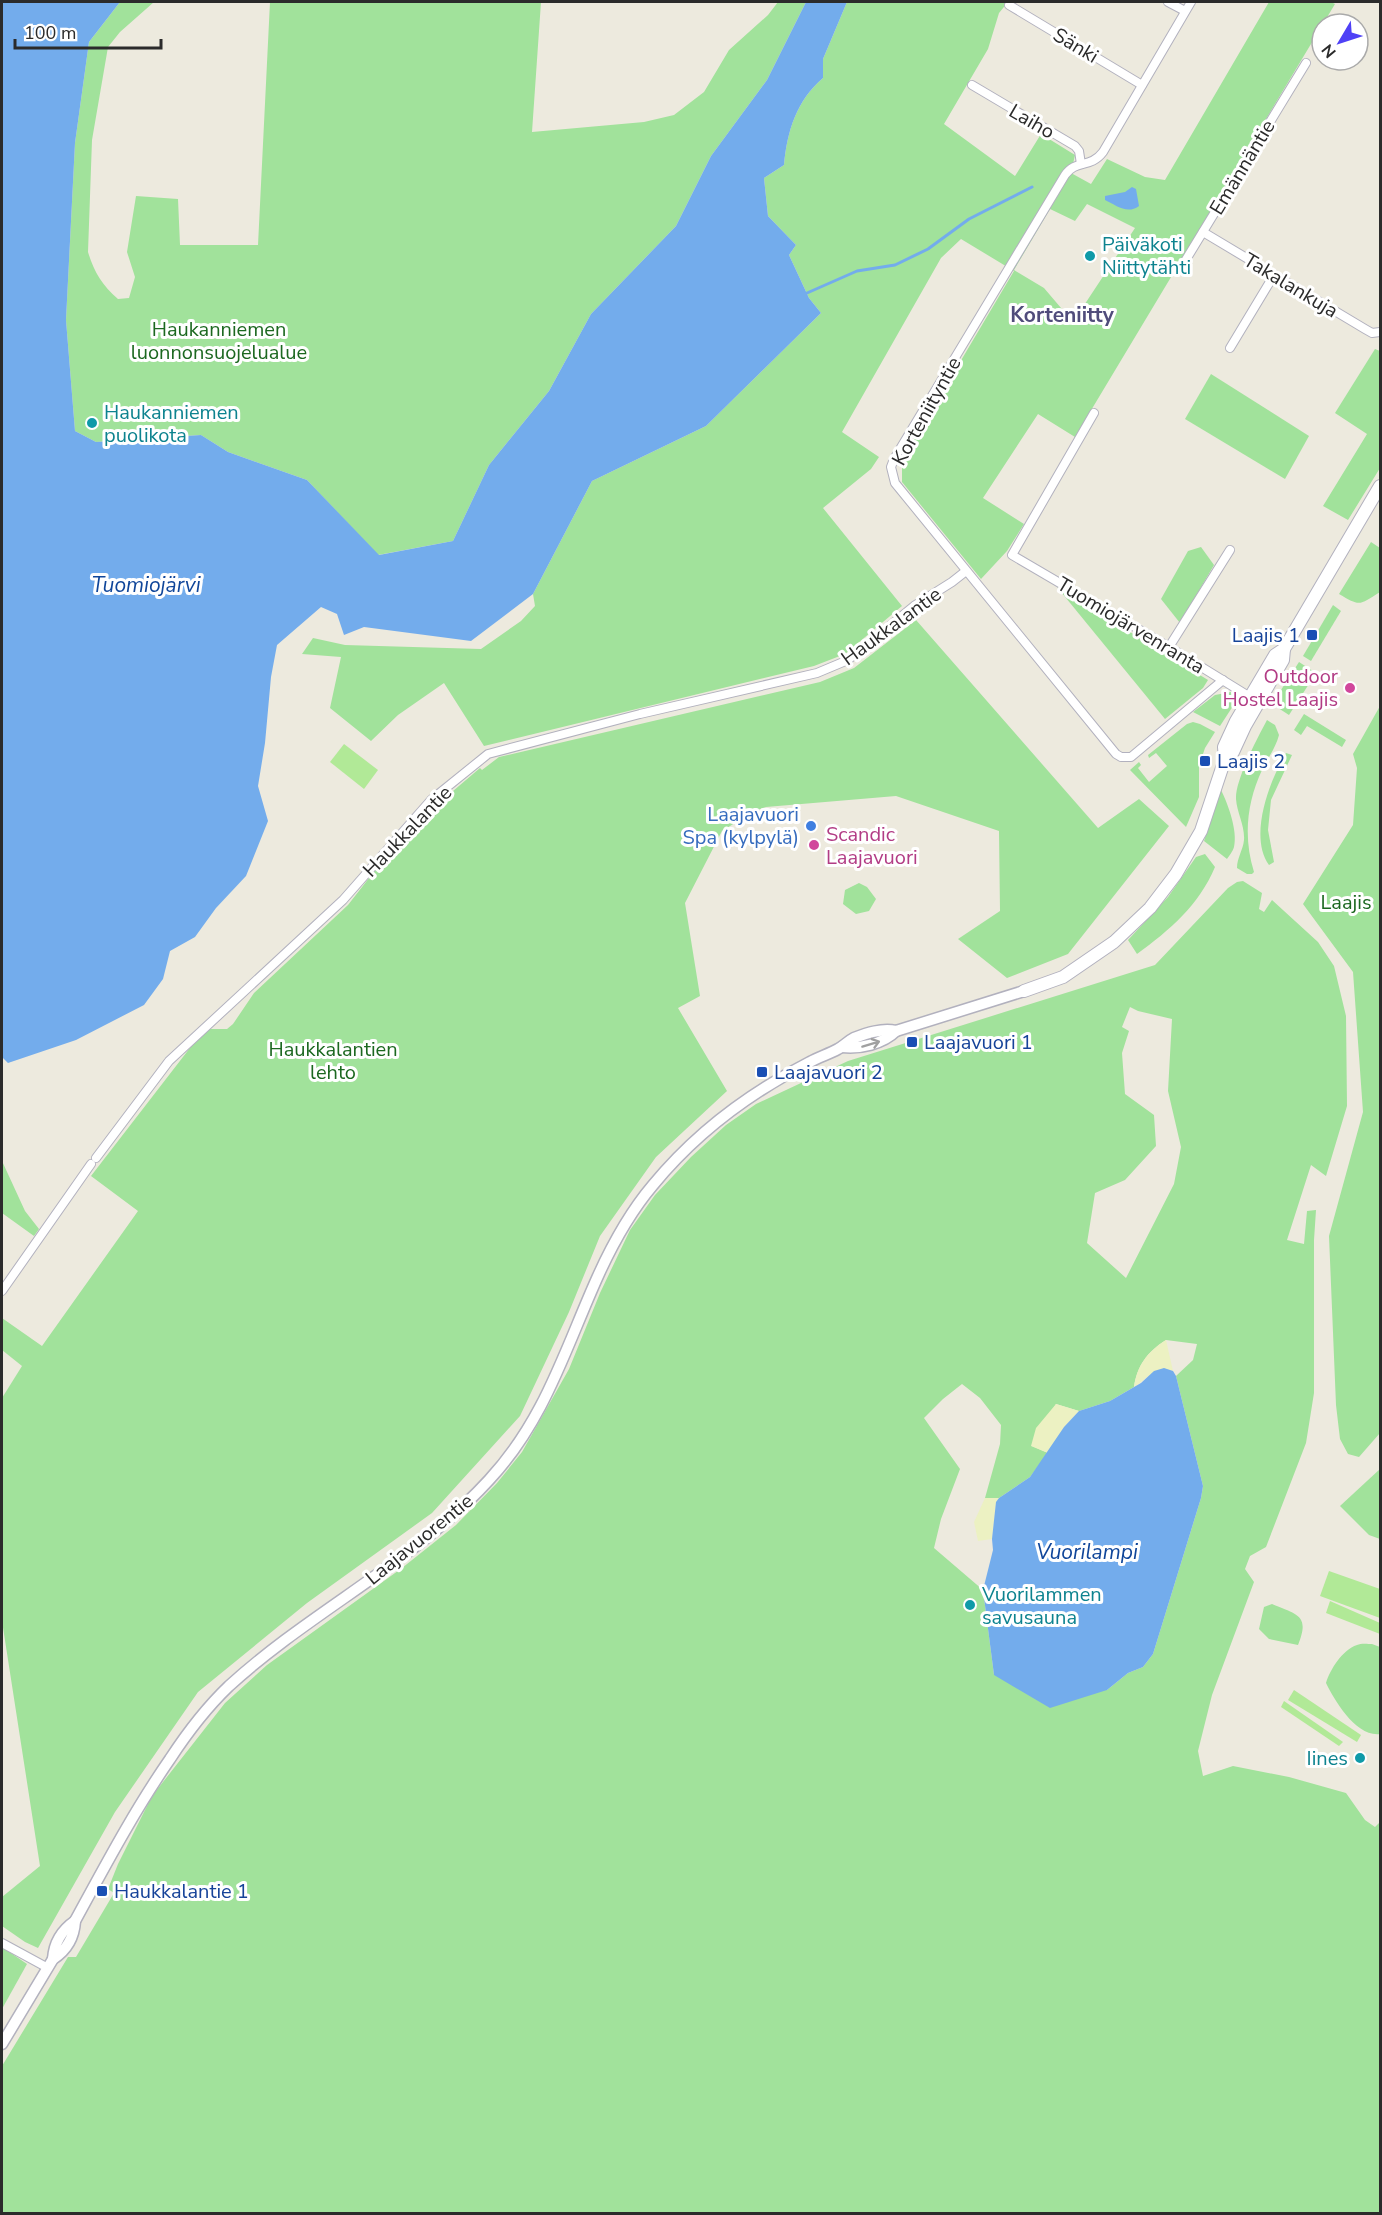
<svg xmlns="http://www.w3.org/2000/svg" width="1382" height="2215" viewBox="0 0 1382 2215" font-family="'Nunito Sans',sans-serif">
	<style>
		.green { fill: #a1e29b; fill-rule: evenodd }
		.sand { fill: #ecf1c2 }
		.pitch { fill: #b1e997 }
		.water { fill: #73acec }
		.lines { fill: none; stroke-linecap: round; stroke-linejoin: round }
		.stream { stroke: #73acec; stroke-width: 3 }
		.minor-casing { stroke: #b2b1be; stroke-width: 10 }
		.tertiary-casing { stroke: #b2b1be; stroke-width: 13 }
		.secondary-casing { stroke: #b2b1be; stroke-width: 14 }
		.minor { stroke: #fff; stroke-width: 8 }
		.tertiary { stroke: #fff; stroke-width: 10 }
		.secondary { stroke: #fff; stroke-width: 12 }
		.oneway { stroke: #a0a0a0 }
		.culture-dot { fill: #0f9aa8; stroke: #fff; stroke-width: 2 }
		.transit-dot { fill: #1a4fb4; stroke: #fff; stroke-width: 2 }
		.hotel-dot { fill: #d1479c; stroke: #fff; stroke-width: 2 }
		.shop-dot { fill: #3f7fe0; stroke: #fff; stroke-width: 2 }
		.labels { text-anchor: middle; stroke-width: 6; stroke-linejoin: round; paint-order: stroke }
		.street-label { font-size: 20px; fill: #2b2b2b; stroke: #fff }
		.culture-label { font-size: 20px; fill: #0d838f; stroke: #fff; text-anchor: start }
		.park-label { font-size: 20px; fill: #1c6820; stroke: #fff }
		.transit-label { font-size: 20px; fill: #164399; stroke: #fff; text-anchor: start }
		.hotel-label { font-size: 20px; fill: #b23c85; stroke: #fff; text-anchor: end }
		.shop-label { font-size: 20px; fill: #366cbe; stroke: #fff; text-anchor: end }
		.neighbourhood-label { font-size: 21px; font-weight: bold; fill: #504c7b; stroke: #fff }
		.water-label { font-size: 21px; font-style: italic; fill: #10469a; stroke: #fff }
	</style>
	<rect width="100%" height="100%" fill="#edeade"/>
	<g class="green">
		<path d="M120,2H154L120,32L108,47L92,140L88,252C94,272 102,285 118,299L129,298L135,277L127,252L136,196L178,199L180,245H258L270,2H541L532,132L644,122L674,115L704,92L729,50L768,15L778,2H806L767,80L711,156L676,226L591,314L549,391L489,465L453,541L378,555L307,480L228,452L201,435L96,442L75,431L66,320L75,143L89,42Z"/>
		<path d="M847,2H1008L999,13L988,49L944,124L1015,176L1041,134L1075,155L1071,173L1091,184L1107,159L1145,177L1165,180L1269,2H1331L1335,4L1075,437L1038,414L983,498L1024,524L1007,551L981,579L902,482V460L1014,271L961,239L941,258L842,432L879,457L871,469L823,508L902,606L845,654L814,666L484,746L444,683L398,715L371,741L330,708L341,657L302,654L313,638L345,645L481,649L521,621L535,606L533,594L592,481L706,426L821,313L809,298L789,255L796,245L768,216L764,178L784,165C787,131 797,100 823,78V59ZM1087,204L1135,228L1073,322L1044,288L1014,270L1050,209L1075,221Z"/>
		<polygon points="1375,349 1380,351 1380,468 1348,520 1323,506 1367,434 1335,413"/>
		<polygon points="1211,374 1309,436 1285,479 1185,419"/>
		<path d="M1371,542L1380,548V592C1359,605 1361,607 1339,594Z"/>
		<polygon points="1201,547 1214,565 1180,623 1161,599 1188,551"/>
		<polygon points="1057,587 1208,680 1203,688 1165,719"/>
		<polygon points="1333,605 1341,611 1311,661 1303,656"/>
		<polygon points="916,620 1098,828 1139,799 1169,826 1068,954 1007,978 958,939 1000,911 999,831 896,796 766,807 754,811 722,831 685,903 700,996 678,1008 727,1091 656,1157 600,1236 569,1312 520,1416 432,1513 307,1603 198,1692 115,1812 38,1948 25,1942 2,1926 2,1897 40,1866 2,1621 2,1398 22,1366 2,1350 2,1318 42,1346 138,1211 91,1176 193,1044 210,1029 227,1029 233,1024 254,993 348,905 405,832 480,768 482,770 499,757 820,682 854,668"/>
		<polygon points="1299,662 1316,673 1289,715 1272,704"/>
		<polygon points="1231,692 1233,706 1220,726 1193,712 1215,695"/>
		<polygon points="1380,706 1380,1433 1359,1457 1348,1454 1340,1439 1336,1405 1329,1236 1363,1112 1353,972 1303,904 1353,825 1357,768 1353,754"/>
		<polygon points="1304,714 1346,740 1342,747 1307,726 1301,735 1294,730"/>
		<path d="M1267,720L1275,725L1279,735C1276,747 1268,758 1262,770C1247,802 1243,837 1254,872L1252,874H1247L1237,868C1237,858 1243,850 1244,840C1245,826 1237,813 1236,799C1235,780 1258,737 1267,720Z"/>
		<polygon points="1193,722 1200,724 1215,732 1205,748 1199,766 1199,797 1186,827 1130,770 1139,762 1141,765 1138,768 1149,782 1167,766 1156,753 1149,758 1148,755 1187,724"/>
		<path d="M1286,753L1292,755L1271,800L1268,830L1274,862L1269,865C1248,836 1270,780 1286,753Z"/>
		<path d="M1221,790C1228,804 1238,831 1234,847C1233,851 1229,856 1227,859L1204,841Z"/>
		<path d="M1205,854L1215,867C1199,905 1170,930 1137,954L1128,940L1168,897L1196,857Z"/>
		<path d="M1243,881L1262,893L1259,909L1264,912L1272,900L1318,942L1334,966L1346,1016L1347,1106L1326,1176L1311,1165L1287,1240L1304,1244L1307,1211L1316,1210L1314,1240V1393L1306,1443L1266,1547L1250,1556L1245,1569L1254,1582L1212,1695L1198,1751L1203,1776L1233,1766L1289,1777L1346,1793L1365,1820L1375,1827L1380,1822V2213H2V2066L68,1957H76L114,1893L108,1889L118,1864L152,1796L225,1703L267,1665L402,1568L456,1525L497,1483L522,1452L569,1369L600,1293L630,1230L655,1195L691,1157L726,1125L756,1104L848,1061L1155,965L1228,888L1237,882ZM1130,1007L1138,1011L1172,1019L1168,1091L1181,1147L1174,1184L1126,1278L1087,1243L1095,1193L1125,1180L1156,1146L1154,1115L1125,1094L1122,1053L1129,1031L1122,1027ZM1166,1340L1197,1344L1193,1360L1176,1376L1203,1486L1201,1498L1153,1654L1143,1667L1128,1673L1107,1690L994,1675L983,1590L934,1548L941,1519L960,1469L924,1418L943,1399L962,1384L980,1398L1001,1425L1000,1444L985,1498H999L1030,1477L1048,1453L1032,1446L1056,1404L1079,1411L1110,1401L1134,1387C1137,1366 1147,1352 1166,1340Z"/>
		<polygon points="859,883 867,887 876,899 869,911 856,914 843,904 845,890"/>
		<polygon points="2,1161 25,1211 39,1229 34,1236 2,1213"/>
		<polygon points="1380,1469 1380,1539 1369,1535 1340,1506"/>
		<path d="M1272,1604C1298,1615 1310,1615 1298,1645L1269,1639L1259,1629L1264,1607Z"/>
		<path d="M1372,1644L1380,1647V1734C1356,1737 1335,1701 1326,1683C1330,1670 1342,1650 1357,1645C1361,1643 1368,1644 1372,1644Z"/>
		<polygon points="2,1947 27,1964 2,2009"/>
	</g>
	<g class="sand">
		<path d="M1166,1340L1173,1371C1156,1364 1147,1379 1134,1387C1137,1366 1147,1352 1166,1340Z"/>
		<polygon points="1056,1404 1079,1411 1064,1427 1048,1453 1031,1446 1036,1428"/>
		<polygon points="985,1498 999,1498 996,1503 992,1539 978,1541 974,1522"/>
	</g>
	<g class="pitch">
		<polygon points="344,744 378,770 364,789 330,762"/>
		<polygon points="1329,1571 1380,1589 1380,1618 1320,1596"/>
		<polygon points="1330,1601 1380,1623 1380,1634 1326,1613"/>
		<polygon points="1294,1690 1361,1735 1357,1742 1288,1700"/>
		<polygon points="1284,1701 1343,1742 1339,1746 1281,1707"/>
	</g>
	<g class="water">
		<path d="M2,2H120L89,42L75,143L66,320L75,431L96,442L201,435L228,452L307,480L379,555L453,541L489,465L549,391L591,314L676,226L711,156L767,80L806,2H847L823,59V78C797,100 787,131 784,165L764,178L768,216L796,245L789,255L809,298L821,313L706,426L592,481L533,594L471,641L364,627L344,635L337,614L321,607L277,645L271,677L265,743L258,786L268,821L246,876L216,908L195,937L170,951L163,979L144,1005L76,1040L8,1063L2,1057Z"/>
		<path d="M1132,187L1136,189L1139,206C1127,215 1116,205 1105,200V196L1125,192Z"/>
		<polygon points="1164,1368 1173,1371 1176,1376 1203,1486 1201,1498 1153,1654 1143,1667 1128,1673 1107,1690 1050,1708 994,1675 983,1590 993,1550 992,1539 996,1502 999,1498 1030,1477 1064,1427 1079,1411 1110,1401 1141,1383 1154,1371"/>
	</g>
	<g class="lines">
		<polyline class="stream" points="807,293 857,271 895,265 928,249 969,219 1032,187"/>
		<defs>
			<g id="minor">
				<polyline points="1168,2 1185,11"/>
				<path d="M1191,2L1103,152C1090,169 1076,159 1065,175L894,459L891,467L895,483L1116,754L1121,757H1131L1223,680"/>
				<polyline points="1009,5 1142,85"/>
				<polyline points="972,85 1075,146 1079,151 1081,164"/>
				<polyline points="1203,232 1365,329 1372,333 1380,332"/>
				<polyline points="1179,271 1306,63"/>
				<polyline points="1230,348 1274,275"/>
				<polyline points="1094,413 1012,555 1169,647 1250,697"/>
				<polyline points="1169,647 1230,550"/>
				<polyline points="96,1158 169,1061 343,900 431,800 488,754 640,714 817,673 848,660 914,606 952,582 966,571"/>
				<polyline points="2,1291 91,1164"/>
				<polyline points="2,1943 48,1968"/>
			</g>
			<g id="tertiary">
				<path d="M842,1047C860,1049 883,1044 896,1031"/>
				<path d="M53,1959C54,1943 62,1930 75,1921"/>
				<path d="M2,2044L53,1959C67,1950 74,1938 75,1921C105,1866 134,1811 170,1759C187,1733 206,1708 229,1686C311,1611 414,1562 489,1480C545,1420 565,1349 598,1276C612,1245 631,1211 653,1185C695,1134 751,1092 810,1062C819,1057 829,1054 838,1049C844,1046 848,1041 854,1038C867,1033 882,1028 896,1031L1024,991"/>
			</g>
			<g id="secondary">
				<polyline points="1225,759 1233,752 1245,726 1283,660 1284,649"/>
				<polyline points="1024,991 1063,977 1114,942 1150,908 1176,874 1201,831 1225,759 1224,747 1236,721 1275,655 1284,649 1380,486"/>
			</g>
		</defs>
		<use href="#minor" class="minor-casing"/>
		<use href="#tertiary" class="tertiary-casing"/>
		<use href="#secondary" class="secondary-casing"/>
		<use href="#minor" class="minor"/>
		<use href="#tertiary" class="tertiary"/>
		<use href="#secondary" class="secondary"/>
	</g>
	<defs><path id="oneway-shaft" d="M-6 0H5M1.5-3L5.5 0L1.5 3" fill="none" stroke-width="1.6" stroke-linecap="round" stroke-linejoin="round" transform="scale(1.5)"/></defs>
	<use class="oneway" href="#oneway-shaft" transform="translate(871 1044) rotate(-17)"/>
	<g class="culture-dot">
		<circle cx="1090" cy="256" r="6"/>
		<circle cx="92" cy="423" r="6"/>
		<circle cx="970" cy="1605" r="6"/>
		<circle cx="1360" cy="1758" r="6"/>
	</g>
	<g class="transit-dot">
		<rect x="1306" y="629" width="12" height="12" rx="3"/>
		<rect x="1199" y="755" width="12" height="12" rx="3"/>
		<rect x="906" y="1036" width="12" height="12" rx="3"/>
		<rect x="756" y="1066" width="12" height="12" rx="3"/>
		<rect x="96" y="1885" width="12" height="12" rx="3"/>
	</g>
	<g class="hotel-dot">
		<circle cx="1350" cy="688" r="6"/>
		<circle cx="814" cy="845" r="6"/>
	</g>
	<circle class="shop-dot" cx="811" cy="826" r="6"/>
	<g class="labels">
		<g class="street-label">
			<text transform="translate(1076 45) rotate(31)" y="7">Sänki</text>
			<text transform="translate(1032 121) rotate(30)" y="7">Laiho</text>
			<text transform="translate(1242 167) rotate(-59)" y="7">Emännäntie</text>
			<text transform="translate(1291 285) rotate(31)" y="7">Takalankuja</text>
			<text transform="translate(926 411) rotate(-61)" y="7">Korteniityntie</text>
			<text transform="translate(1131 625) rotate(31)" y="7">Tuomiojärvenranta</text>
			<text transform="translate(891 626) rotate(-36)" y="7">Haukkalantie</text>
			<text transform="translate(407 831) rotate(-46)" y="7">Haukkalantie</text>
			<text transform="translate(419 1539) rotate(-39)" y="7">Laajavuorentie</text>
		</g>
		<g class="culture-label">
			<text x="1102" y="251">Päiväkoti<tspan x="1102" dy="23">Niittytähti</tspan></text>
			<text x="104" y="419">Haukanniemen<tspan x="104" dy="23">puolikota</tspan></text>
			<text x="982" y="1601">Vuorilammen<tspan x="982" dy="23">savusauna</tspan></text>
			<text x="1348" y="1765" text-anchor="end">Iines</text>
		</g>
		<g class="park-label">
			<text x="219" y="336">Haukanniemen<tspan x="219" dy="23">luonnonsuojelualue</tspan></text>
			<text x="1346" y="909">Laajis</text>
			<text x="333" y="1056">Haukkalantien<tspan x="333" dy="23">lehto</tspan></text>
		</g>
		<g class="transit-label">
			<text x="1300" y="642" text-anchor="end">Laajis 1</text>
			<text x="1217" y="768">Laajis 2</text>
			<text x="924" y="1049">Laajavuori 1</text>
			<text x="774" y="1079">Laajavuori 2</text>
			<text x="114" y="1898">Haukkalantie 1</text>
		</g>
		<g class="hotel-label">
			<text x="1338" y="683">Outdoor<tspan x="1338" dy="23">Hostel Laajis</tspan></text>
			<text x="826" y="841" text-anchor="start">Scandic<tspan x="826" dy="23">Laajavuori</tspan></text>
		</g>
		<g class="shop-label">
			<text x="799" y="821">Laajavuori<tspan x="799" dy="23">Spa (kylpylä)</tspan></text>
		</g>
		<g class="neighbourhood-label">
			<text x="1062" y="322">Korteniitty</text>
		</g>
		<g class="water-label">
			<text x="146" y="592">Tuomiojärvi</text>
			<text x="1087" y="1559">Vuorilampi</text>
		</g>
	</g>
	<rect width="1382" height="2215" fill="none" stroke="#2b2b2b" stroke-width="6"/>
	<g transform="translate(1340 42) rotate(231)"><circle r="28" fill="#ffffff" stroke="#aaaaaa" stroke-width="1.5"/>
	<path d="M0-4.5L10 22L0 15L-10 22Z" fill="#4f41f6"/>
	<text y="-9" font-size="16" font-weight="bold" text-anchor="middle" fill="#2b2b2b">N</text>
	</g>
	<path d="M15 39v9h146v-9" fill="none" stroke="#2b2b2b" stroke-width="3"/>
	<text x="24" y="39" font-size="18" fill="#2b2b2b" stroke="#ffffff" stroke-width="4.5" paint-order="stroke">100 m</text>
</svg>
